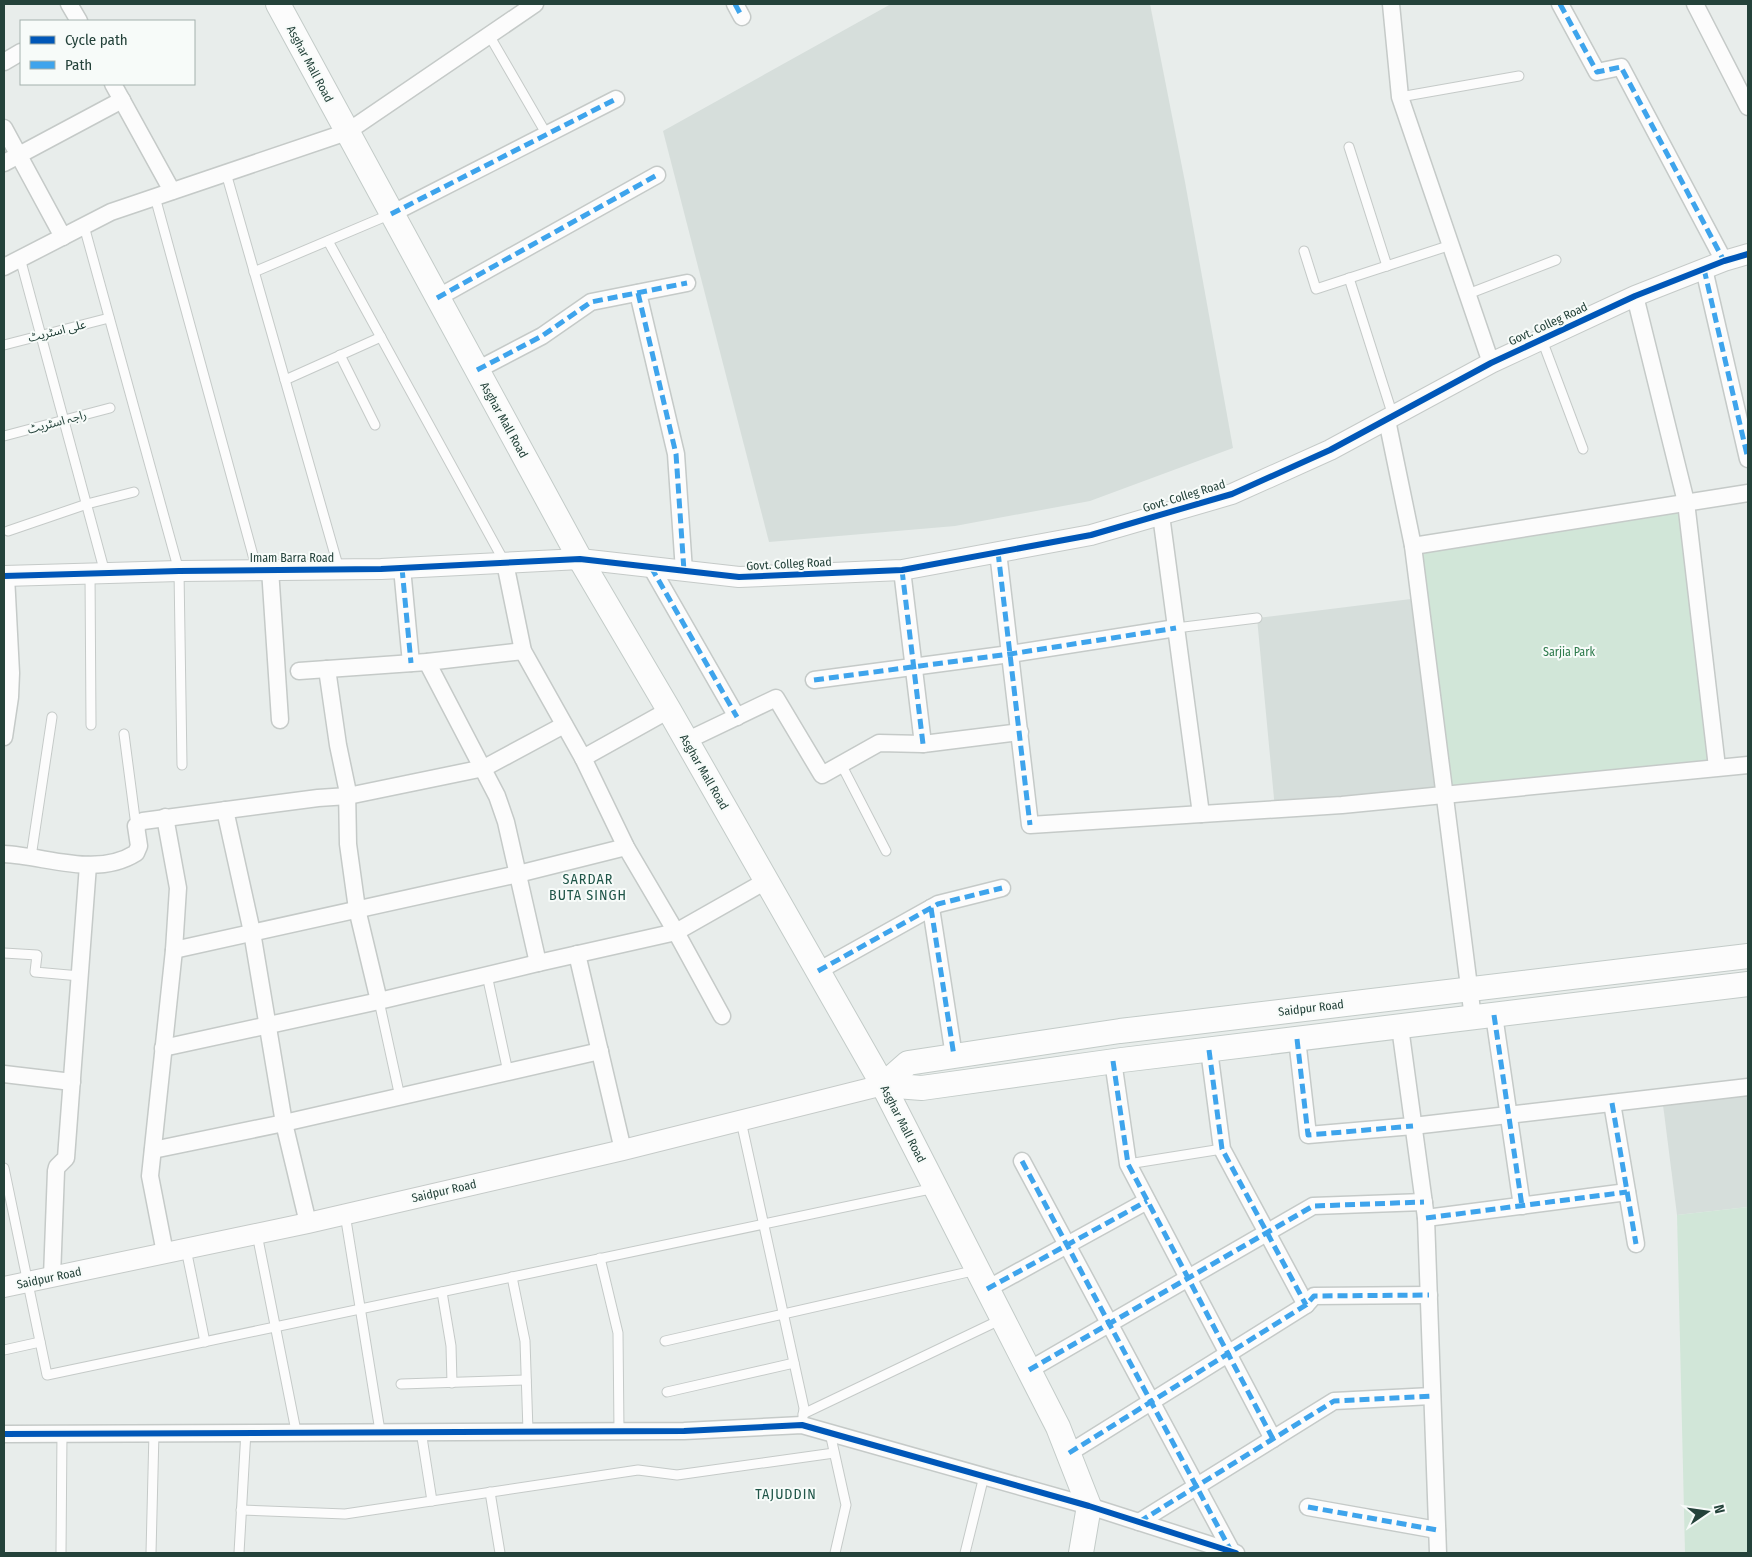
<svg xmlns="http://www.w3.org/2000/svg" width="1752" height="1557" viewBox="0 0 1752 1557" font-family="'Fira Sans Condensed','Noto Sans Arabic',sans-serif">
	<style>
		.built { fill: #d6dedb }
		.green { fill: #d1e6d8 }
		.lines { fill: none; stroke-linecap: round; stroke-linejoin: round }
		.service-casing { stroke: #c5cac8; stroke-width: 11 }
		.minor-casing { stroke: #c5cac8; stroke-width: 19 }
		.tertiary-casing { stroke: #c5cac8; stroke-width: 22 }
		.secondary-casing { stroke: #c3cbc8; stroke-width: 26 }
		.service { stroke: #fcfcfc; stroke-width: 9 }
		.minor { stroke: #fcfcfc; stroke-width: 16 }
		.tertiary { stroke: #fcfcfc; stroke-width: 20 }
		.secondary { stroke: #fcfcfc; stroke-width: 24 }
		.quiet { stroke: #3ea4ec; stroke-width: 5; stroke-dasharray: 10 5; stroke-linecap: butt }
		.cycleway-casing { stroke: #f7fbf9; stroke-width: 9 }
		.cycleway { stroke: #0057b8; stroke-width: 6 }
		.labels { text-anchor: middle; stroke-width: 4; stroke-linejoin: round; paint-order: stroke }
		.street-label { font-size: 12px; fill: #24423a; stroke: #f7fbf9 }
		.park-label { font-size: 12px; fill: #2d7a4b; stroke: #f7fbf9 }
		.neighbourhood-label { font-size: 14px; letter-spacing: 1px; fill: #1f5548; stroke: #f7fbf9 }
	</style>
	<rect width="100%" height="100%" fill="#e8edeb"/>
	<g class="built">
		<polygon points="891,4 1150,4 1185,182 1233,448 1090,501 955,526 769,542 663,131"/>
		<polygon points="1419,598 1444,795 1275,809 1257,618"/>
		<polygon points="1748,1087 1748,1207 1677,1215 1662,1097"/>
	</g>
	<g class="green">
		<polygon points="1686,502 1717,767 1444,795 1413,546"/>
		<polygon points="1748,1207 1748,1553 1685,1553 1677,1215"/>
	</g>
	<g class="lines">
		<defs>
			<g id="service">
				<polyline points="489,35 547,135"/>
				<polyline points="1400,97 1519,76"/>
				<polyline points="1349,147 1387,266"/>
				<polyline points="226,173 339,569"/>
				<polyline points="155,197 257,570"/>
				<polyline points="84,226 179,571 182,765"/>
				<polyline points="328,241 505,563"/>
				<polyline points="1304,251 1316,289 1451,245"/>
				<polyline points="20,258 105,573"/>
				<polyline points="254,272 391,214"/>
				<polyline points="1349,278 1393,416"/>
				<polyline points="1468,294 1556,260"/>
				<polyline points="1542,340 1583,449"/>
				<polyline points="4,345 109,318"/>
				<polyline points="340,355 375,425"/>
				<polyline points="285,380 381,337"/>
				<polyline points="4,436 110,408"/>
				<polyline points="8,531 87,504 134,492"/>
				<polyline points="90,573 91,725"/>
				<polyline points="1176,628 1257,618"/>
				<polyline points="124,734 136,826"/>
				<polyline points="841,764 886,851"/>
				<polyline points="31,857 52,717"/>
				<polyline points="4,953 37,955 35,972 80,976"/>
				<polyline points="487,975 508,1072"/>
				<polyline points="379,1001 400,1097"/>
				<polyline points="741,1121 804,1408 802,1425"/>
				<polyline points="1128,1164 1222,1149"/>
				<polyline points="4,1168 47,1375 935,1188"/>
				<polyline points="345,1214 380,1431"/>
				<polyline points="257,1234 296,1431"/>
				<polyline points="186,1249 205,1342"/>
				<polyline points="600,1258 618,1333 619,1431"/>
				<polyline points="512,1277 525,1341 528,1431"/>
				<polyline points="442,1292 451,1346 452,1383"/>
				<polyline points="665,1341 977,1270"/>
				<polyline points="4,1350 40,1342"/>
				<polyline points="401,1384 526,1380"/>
				<polyline points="667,1392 794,1363"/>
				<polyline points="803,1414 1002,1319"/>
				<polyline points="421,1431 432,1501"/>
				<polyline points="830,1433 846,1505 835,1553"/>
				<polyline points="490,1492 500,1553"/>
				<polyline points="241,1510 345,1514 638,1470 677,1475 834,1453"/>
				<polyline points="61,1553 62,1433"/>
				<polyline points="151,1553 154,1432"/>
				<polyline points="239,1553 246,1431"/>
				<polyline points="965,1553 984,1476"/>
			</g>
			<g id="minor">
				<polyline points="69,4 79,21"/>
				<polyline points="735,4 742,17"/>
				<polyline points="1391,4 1400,97 1491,363"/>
				<polyline points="1560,4 1597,72 1621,67 1724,261"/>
				<polyline points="1695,4 1748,107"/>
				<polyline points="4,62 21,52"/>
				<polyline points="113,84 172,191"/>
				<polyline points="4,128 63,237"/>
				<polyline points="4,163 122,100"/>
				<polyline points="391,214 616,99"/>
				<polyline points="4,267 111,212 347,132 535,4"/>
				<polyline points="1704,269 1748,459"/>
				<polyline points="638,293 676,454 684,571"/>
				<polyline points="1635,296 1686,502 1717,767"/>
				<polyline points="437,298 657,175"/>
				<polyline points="477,370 542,336 591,302 687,283"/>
				<polyline points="1387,420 1413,546 1473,1018"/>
				<polyline points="1161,515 1201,814"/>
				<polyline points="1413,546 1748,493"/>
				<polyline points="998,552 1030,825 1342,805 1748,765"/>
				<polyline points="505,563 523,651 583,758 626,847 676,932 722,1016"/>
				<polyline points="651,567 737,717"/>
				<polyline points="402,568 411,663"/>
				<polyline points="270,569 280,720"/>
				<polyline points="902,570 923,744"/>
				<polyline points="427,662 497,796 506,822 538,963"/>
				<polyline points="327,669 338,745 347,788 348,844 357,909 379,1001"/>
				<polyline points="299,671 427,662 523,651"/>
				<polyline points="814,680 1010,654 1176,628"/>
				<polyline points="4,737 10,697 11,673 6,576"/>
				<polyline points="686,741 776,698 822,775 879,743 923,744 1020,732"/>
				<polyline points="583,758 669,710"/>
				<polyline points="225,810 252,932 284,1123 308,1223"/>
				<path d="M4,854C47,856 96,878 136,853L139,846L136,826L143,821L318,798L348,796L484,768L564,725"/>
				<polyline points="931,908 954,1056"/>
				<polyline points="174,950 518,874 626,847"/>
				<polyline points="577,954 623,1150"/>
				<polyline points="818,971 938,904 1002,888"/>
				<polyline points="1494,1015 1522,1206"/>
				<polyline points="1400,1027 1426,1218 1438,1553"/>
				<polyline points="1297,1039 1308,1135 1413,1126 1748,1087"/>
				<polyline points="163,1048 379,1001 538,963 676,932 766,881"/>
				<polyline points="1209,1050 1222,1149 1306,1305"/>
				<polyline points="1113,1061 1128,1164 1273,1439"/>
				<polyline points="4,1074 72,1082"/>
				<polyline points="1612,1103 1636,1244"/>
				<polyline points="153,1150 284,1123 600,1051"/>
				<polyline points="1022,1161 1232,1552"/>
				<polyline points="1426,1218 1627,1192"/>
				<polyline points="165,1253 150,1176 174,950 178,888 165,817"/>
				<polyline points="52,1277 56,1171 57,1167 66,1158 88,865"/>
				<polyline points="987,1289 1147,1201"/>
				<polyline points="1029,1370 1313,1206 1424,1202"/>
				<polyline points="4,1434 684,1431 802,1425 1089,1506 1236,1553"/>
				<polyline points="1069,1453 1306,1305 1314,1296 1429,1295"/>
				<polyline points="1308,1507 1437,1530"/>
				<polyline points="1139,1522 1334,1401 1432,1396"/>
			</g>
			<g id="tertiary">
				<polyline points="4,576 179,571 381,569 580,559 739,577 902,570 1091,535 1232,494 1330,450 1491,363 1635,296 1724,261 1748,254"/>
				<polyline points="4,1287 308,1223 623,1150 883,1085"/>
			</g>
			<g id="secondary">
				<polyline points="278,4 580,559 669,710 883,1085 1058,1427 1089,1506 1081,1553"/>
				<polyline points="883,1085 908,1063 1120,1031 1748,956"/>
				<polyline points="883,1085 922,1088 1122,1060 1748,984"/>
			</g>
		</defs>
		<use href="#service" class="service-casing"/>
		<use href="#minor" class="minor-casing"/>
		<use href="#tertiary" class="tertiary-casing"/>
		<use href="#secondary" class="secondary-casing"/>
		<use href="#service" class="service"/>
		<use href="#minor" class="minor"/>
		<use href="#tertiary" class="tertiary"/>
		<use href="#secondary" class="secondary"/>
		<g class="quiet">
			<polyline points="735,4 742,17"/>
			<polyline points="1560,4 1597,72 1621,67 1724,261"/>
			<polyline points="391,214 616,99"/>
			<polyline points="1704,269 1748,459"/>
			<polyline points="638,293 676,454 684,571"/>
			<polyline points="437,298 657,175"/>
			<polyline points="477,370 542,336 591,302 687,283"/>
			<polyline points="998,552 1030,825"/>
			<polyline points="651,567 737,717"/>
			<polyline points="402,568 411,663"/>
			<polyline points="902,570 923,744"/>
			<polyline points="814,680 1010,654 1176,628"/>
			<polyline points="931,908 954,1056"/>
			<polyline points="818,971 938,904 1002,888"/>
			<polyline points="1494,1015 1522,1206"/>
			<polyline points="1297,1039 1308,1135 1413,1126"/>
			<polyline points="1209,1050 1222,1149 1306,1305"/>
			<polyline points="1113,1061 1128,1164 1273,1439"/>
			<polyline points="1612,1103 1636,1244"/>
			<polyline points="1022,1161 1231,1551"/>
			<polyline points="1426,1218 1627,1192"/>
			<polyline points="987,1289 1147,1201"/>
			<polyline points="1029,1370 1313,1206 1424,1202"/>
			<polyline points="1069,1453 1306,1305 1314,1296 1429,1295"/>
			<polyline points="1308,1507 1437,1530"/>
			<polyline points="1139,1522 1334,1401 1432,1396"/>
		</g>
		<defs>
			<g id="cycleway">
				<polyline points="4,576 179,571 381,569 580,559 739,577 902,570 1091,535 1232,494 1330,450 1491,363 1635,296 1724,261 1748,254"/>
				<polyline points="4,1434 684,1431 802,1425 1089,1506 1236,1553"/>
			</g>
		</defs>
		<use href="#cycleway" class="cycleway-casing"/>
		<use href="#cycleway" class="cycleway"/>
	</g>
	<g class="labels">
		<g class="street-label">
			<text transform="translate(310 64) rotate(62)" y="4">Asghar Mall Road</text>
			<text transform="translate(1548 324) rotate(-25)" y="4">Govt. Colleg Road</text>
			<text transform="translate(57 331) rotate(-14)" y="4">علی اسٹریٹ</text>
			<text transform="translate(504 420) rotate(61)" y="4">Asghar Mall Road</text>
			<text transform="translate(57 422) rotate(-15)" y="4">راجہ اسٹریٹ</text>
			<text transform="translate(1184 496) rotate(-17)" y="4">Govt. Colleg Road</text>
			<text x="292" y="562">Imam Barra Road</text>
			<text transform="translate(789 564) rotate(-3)" y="4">Govt. Colleg Road</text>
			<text transform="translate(704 772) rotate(60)" y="4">Asghar Mall Road</text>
			<text transform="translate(1311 1008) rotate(-7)" y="4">Saidpur Road</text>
			<text transform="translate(903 1124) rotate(63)" y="4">Asghar Mall Road</text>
			<text transform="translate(444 1191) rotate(-13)" y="4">Saidpur Road</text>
			<text transform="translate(49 1278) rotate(-12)" y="4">Saidpur Road</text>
		</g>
		<g class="park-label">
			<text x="1569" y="656">Sarjia Park</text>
		</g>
		<g class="neighbourhood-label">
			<text x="588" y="884">SARDAR<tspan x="588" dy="16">BUTA SINGH</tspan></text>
			<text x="786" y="1499">TAJUDDIN</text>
		</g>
	</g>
	<rect width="1752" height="1557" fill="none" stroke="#24423a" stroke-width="10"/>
	<rect x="20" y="20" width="175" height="65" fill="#f7fbf9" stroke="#a3b1ad"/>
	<rect x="30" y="36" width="25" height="8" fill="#0057b8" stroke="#a3b1ad"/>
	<text x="65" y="45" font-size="15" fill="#24423a">Cycle path</text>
	<rect x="30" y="61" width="25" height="8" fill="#3ea4ec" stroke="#a3b1ad"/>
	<text x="65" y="70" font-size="15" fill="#24423a">Path</text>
	<g transform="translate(1707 1512) rotate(77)" stroke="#f7fbf9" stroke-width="4" paint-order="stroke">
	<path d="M0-4L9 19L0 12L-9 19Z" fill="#24423a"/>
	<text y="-8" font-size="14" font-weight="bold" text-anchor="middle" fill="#24423a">N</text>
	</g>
</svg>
